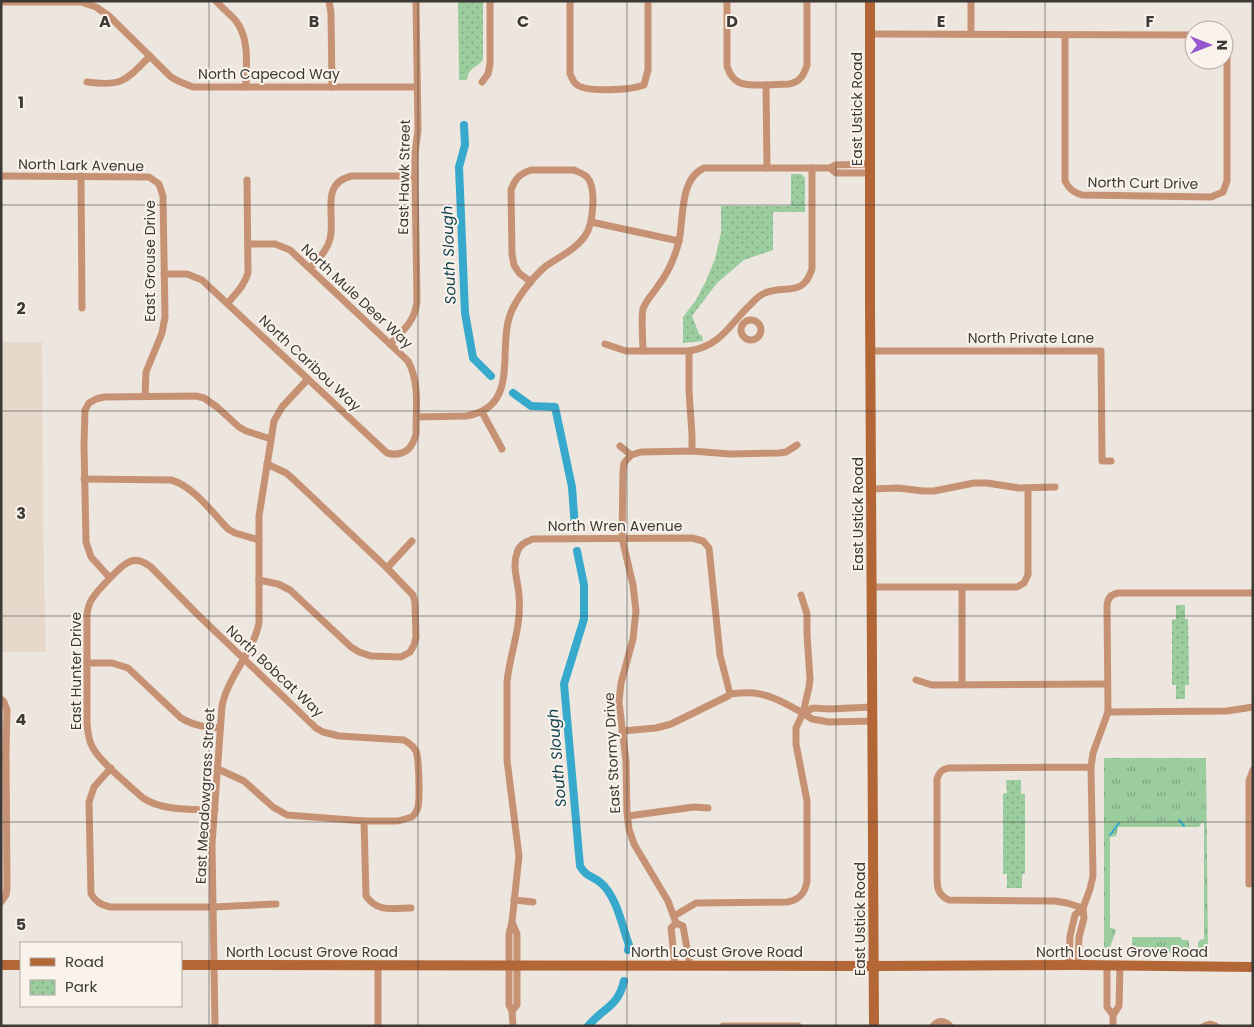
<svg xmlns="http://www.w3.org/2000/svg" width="1254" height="1027" viewBox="0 0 1254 1027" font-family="Poppins,sans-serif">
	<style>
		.built { fill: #e6d9cc }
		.grass { fill: url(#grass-tufts) }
		.park { fill: url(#park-dots) }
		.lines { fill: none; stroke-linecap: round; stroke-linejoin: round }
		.stream { stroke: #36a9cc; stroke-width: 2 }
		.canal { stroke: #36a9cc; stroke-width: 8 }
		.street { stroke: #c79274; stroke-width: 7 }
		.secondary { stroke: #b36636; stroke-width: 10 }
		.grid { fill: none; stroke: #3c3936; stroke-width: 1; stroke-opacity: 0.55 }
		.labels { text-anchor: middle; stroke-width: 4; stroke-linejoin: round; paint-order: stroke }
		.street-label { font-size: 14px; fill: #3c3936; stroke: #faf3eb }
		.water-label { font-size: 15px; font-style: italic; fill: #124352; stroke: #faf3eb }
		.grid-label { font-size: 16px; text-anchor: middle; font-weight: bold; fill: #3c3936; stroke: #faf3eb; stroke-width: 4; stroke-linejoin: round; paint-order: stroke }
	</style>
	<defs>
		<pattern id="grass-tufts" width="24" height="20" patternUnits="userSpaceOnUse" patternTransform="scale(1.25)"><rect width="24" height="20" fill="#9bcd9f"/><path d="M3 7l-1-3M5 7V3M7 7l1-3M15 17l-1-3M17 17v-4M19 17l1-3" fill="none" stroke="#80a782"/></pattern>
		<pattern id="park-dots" width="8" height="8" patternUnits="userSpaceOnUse" patternTransform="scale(1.25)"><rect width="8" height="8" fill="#9bcd9f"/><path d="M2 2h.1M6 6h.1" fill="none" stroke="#80a782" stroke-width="1.8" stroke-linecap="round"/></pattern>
	</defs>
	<rect width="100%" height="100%" fill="#ede6de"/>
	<polygon class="built" points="1,342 42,342 43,528 46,652 1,652"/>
	<g class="grass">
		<polygon points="1104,758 1206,758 1208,951 1198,954 1198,942 1200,940 1204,939 1204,823 1201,823 1200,826 1198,827 1118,827 1116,836 1110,837 1110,928 1115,929 1116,931 1109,950 1104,951"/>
		<polygon points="1132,937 1181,937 1182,940 1188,940 1189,942 1189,953 1132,953"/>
	</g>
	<g class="park">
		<path d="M458,1H483V60C476,69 469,66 467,80H459Z"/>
		<polygon points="791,174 801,174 805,178 805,212 773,212 773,250 744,260 717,283 692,316 699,334 702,336 703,341 683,343 683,317 696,300 706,281 715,259 721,233 721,206 791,206"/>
		<polygon points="1176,605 1185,605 1185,619 1188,619 1189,685 1185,685 1185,699 1176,699 1176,685 1172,685 1172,620 1176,619"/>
		<polygon points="1006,780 1021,780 1021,794 1025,794 1025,874 1022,874 1022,888 1007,888 1007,874 1003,874 1003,794 1007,793"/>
	</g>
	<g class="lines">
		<g class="stream">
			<polyline points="1179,820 1184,826"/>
			<polyline points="1110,835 1119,823"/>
		</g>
		<g class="canal">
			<polyline points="464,125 465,145 459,167 465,313 473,358 491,376"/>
			<polyline points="513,393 531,406 555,407 572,487 575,528"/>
			<path d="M577,551L584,585V619L564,684L580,866C587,878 592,875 601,883C617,897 622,926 629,945L628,950"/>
			<path d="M588,1026C603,1008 618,1007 624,981"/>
		</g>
		<g class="street">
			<path d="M216,1C222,8 230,14 236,21C250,39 246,66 246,87"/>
			<polyline points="329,1 331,13 332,87"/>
			<path d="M570,1V74C572,77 573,82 576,84C586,93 631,90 644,85L648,70V1"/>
			<path d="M727,1V66C733,86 745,85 764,85C772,85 780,84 789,84C800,82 804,75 807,65V1"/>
			<polyline points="971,1 971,34"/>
			<polyline points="1,2 81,2 96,7 109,16 171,77 178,81 193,87 417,87"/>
			<polyline points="870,34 1194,35"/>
			<path d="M1065,35V181C1069,189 1073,192 1082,195L1211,197L1223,192L1227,181V51L1224,43"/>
			<path d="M87,82C123,87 126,80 150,56"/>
			<polyline points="482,82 488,74 490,64 490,1"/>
			<polyline points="766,85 767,168"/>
			<polyline points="870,164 835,165 830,168 836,173 870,173"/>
			<polyline points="1,176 149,177 159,184 163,196 165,317 162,333 146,372 145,396"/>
			<polyline points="81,176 82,308"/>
			<polyline points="591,222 679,241"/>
			<path d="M310,268C318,259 327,251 330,239C336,216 319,183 352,176H415"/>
			<path d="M164,274H187L202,280L387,453C403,457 412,450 416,434C416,410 420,383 408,361L290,250L275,244H248"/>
			<path d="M228,303C236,293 244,286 248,273L247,180"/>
			<circle cx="751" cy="330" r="10"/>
			<path d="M390,344C404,330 415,321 417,301L415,176V154L418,130L416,1"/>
			<path d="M605,344L626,351H689C721,346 729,325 750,305C754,301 759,295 765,293C785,284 803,298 812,269V168"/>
			<path d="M643,351C643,341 641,317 643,309C646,300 653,294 658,286C668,273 675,257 679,241C684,219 679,179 704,168H830"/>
			<polyline points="689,351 689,391 692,435 692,451"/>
			<polyline points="871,351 1101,351 1102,461 1111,461"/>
			<polyline points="482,412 502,449"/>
			<path d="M416,417L466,416C524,407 494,344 513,308C520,294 534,276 546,266C559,257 576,249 585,236C593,225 597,188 587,177C584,174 578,172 574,170H531C519,174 515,179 511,190L512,254L514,265L519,273L531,282"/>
			<polyline points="620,446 631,455"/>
			<path d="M84,479L171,480C193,486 212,512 228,529L235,533L259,540"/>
			<polyline points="872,489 898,488 923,491 934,491 974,483 987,483 1019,488 1055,487"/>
			<polyline points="387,568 412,541"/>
			<polyline points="110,578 91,557 86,542 84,445 85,410 89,403 96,399 104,397 196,396 204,398 217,407 239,427 246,431 271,439"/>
			<polyline points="259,580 278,584 290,590 351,647 359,652 371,656 401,657 410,652 414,645 416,637 415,603 413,595 387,568 292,478 286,473 267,464"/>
			<polyline points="872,587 1017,587 1024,583 1028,575 1028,488"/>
			<polyline points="962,588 962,684"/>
			<path d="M87,663H112L128,668L181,718C194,726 206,727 220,728"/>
			<polyline points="916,680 932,685 1107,684"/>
			<polyline points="1,699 4,702 7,710 6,753 7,887 6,895 1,902"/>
			<polyline points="872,707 829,709 813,708 803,713 812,719 829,722 873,721"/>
			<polyline points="1108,712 1227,711 1253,707"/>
			<path d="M622,731L656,728L671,724L728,696L730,694C738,693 746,692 754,693C772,695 788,705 803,713"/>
			<path d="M1091,767L949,768C942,769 939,772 937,779V875C937,886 937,895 949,900L1055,901L1067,903L1083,908L1090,889L1093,876L1091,767L1093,753L1108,712L1107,605C1108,598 1110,595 1118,593H1253"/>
			<path d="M111,768L94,787L89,802L91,894C96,902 101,905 110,907H213L276,904"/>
			<path d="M215,810C192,809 162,811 143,798C129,785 97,760 91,744C88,737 88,731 87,724V614C88,608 89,603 92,599C97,591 121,565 129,562C137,558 144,562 151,567L196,613L316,728L323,732L339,736L404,740C409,743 413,745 416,751C419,758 420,799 418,807C417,811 415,814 412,817L398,821H364L287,815L273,807L244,781L218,769"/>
			<polyline points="628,816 694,807 708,808"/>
			<path d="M364,821L366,896C378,913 393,908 411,908"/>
			<polyline points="1249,884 1249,781 1253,770"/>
			<polyline points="514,900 533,902"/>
			<path d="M674,916L696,903L787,902C799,900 805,894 807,881V801L796,744V728L803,713L809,687L810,679L807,635V614L801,595"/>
			<path d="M512,922L519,856L507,760V682C510,652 522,627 519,595C518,582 512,566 517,553C519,545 525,542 533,539L692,538L703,541L709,548L720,655L730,694"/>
			<polygon points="512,922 517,934 517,1005 512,1011 509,1005 509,934"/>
			<polyline points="676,923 668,901 634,844 629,829 627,813 626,761 619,702 621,683 633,639 636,611 633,585 622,538 623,471 624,463 631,455 641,452 692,451 730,454 779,453 786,452 797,445"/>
			<polyline points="675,965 671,928 676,923 683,926 690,965"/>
			<polyline points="1069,965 1070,936 1075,915 1083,908 1084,918 1079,937 1078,965"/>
			<polyline points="1107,966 1107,1007 1113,1015 1119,1006 1120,966"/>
			<polyline points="512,1011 513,1026"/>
			<polyline points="1113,1015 1113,1026"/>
			<path d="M215,1026L212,844L222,706C228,676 253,653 259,623V516L274,421L282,407L308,379"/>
			<polyline points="378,1026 378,965"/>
			<polyline points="723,1026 798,1026"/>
			<path d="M933,1026C938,1020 944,1020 950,1026"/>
			<polyline points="1204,1026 1210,1024 1216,1026"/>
		</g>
		<g class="secondary">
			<polyline points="870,1 870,301 874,1026"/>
			<polyline points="1,965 21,965"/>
			<polyline points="181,965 874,966 1078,965 1253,967"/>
		</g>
	</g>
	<path class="grid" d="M209,1V1026M418,1V1026M627,1V1026M836,1V1026M1045,1V1026M1,205H1253M1,411H1253M1,616H1253M1,822H1253"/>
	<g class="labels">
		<g class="street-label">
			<text x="269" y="79">North Capecod Way</text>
			<text transform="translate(857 109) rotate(-90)" y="5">East Ustick Road</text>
			<text transform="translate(81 165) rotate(1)" y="5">North Lark Avenue</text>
			<text transform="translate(404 177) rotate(-89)" y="5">East Hawk Street</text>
			<text transform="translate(1143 183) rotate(1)" y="5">North Curt Drive</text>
			<text transform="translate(150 261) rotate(-90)" y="5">East Grouse Drive</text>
			<text transform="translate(357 296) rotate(43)" y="5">North Mule Deer Way</text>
			<text x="1031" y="343">North Private Lane</text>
			<text transform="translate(310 363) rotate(43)" y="5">North Caribou Way</text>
			<text transform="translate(858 514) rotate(-90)" y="5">East Ustick Road</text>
			<text x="615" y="531">North Wren Avenue</text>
			<text transform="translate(76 671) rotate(-90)" y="5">East Hunter Drive</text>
			<text transform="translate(275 671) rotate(43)" y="5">North Bobcat Way</text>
			<text transform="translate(612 753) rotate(-93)" y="5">East Stormy Drive</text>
			<text transform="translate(205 796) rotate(-87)" y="5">East Meadowgrass Street</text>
			<text transform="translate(860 919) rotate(-90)" y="5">East Ustick Road</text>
			<text x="312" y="957">North Locust Grove Road</text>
			<text x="717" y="957">North Locust Grove Road</text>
			<text x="1122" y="957">North Locust Grove Road</text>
		</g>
		<g class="water-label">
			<text transform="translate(449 255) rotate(-92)" y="5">South Slough</text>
			<text transform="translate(557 758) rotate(-95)" y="5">South Slough</text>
		</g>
	</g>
	<g class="grid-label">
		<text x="105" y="27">A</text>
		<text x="314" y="27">B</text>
		<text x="523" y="27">C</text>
		<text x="732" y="27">D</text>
		<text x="941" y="27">E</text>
		<text x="1150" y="27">F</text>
		<text x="21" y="108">1</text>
		<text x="21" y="314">2</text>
		<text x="21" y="519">3</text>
		<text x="21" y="725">4</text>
		<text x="21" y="930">5</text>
	</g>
	<rect width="1254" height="1027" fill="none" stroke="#3c3936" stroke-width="5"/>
	<rect x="20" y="942" width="162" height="65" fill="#faf3eb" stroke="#aea9a3"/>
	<rect x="30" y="958" width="25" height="8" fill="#b36636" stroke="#aea9a3"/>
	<text x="65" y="967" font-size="15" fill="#3c3936">Road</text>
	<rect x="30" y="980" width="25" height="15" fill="url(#park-dots)" stroke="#aea9a3"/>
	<text x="65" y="992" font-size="15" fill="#3c3936">Park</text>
	<g transform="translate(1209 45) rotate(90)"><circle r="24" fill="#faf3eb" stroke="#aea9a3"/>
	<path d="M0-4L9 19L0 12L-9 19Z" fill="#9658ce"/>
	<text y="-8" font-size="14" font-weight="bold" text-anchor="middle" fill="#3c3936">N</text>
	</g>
</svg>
